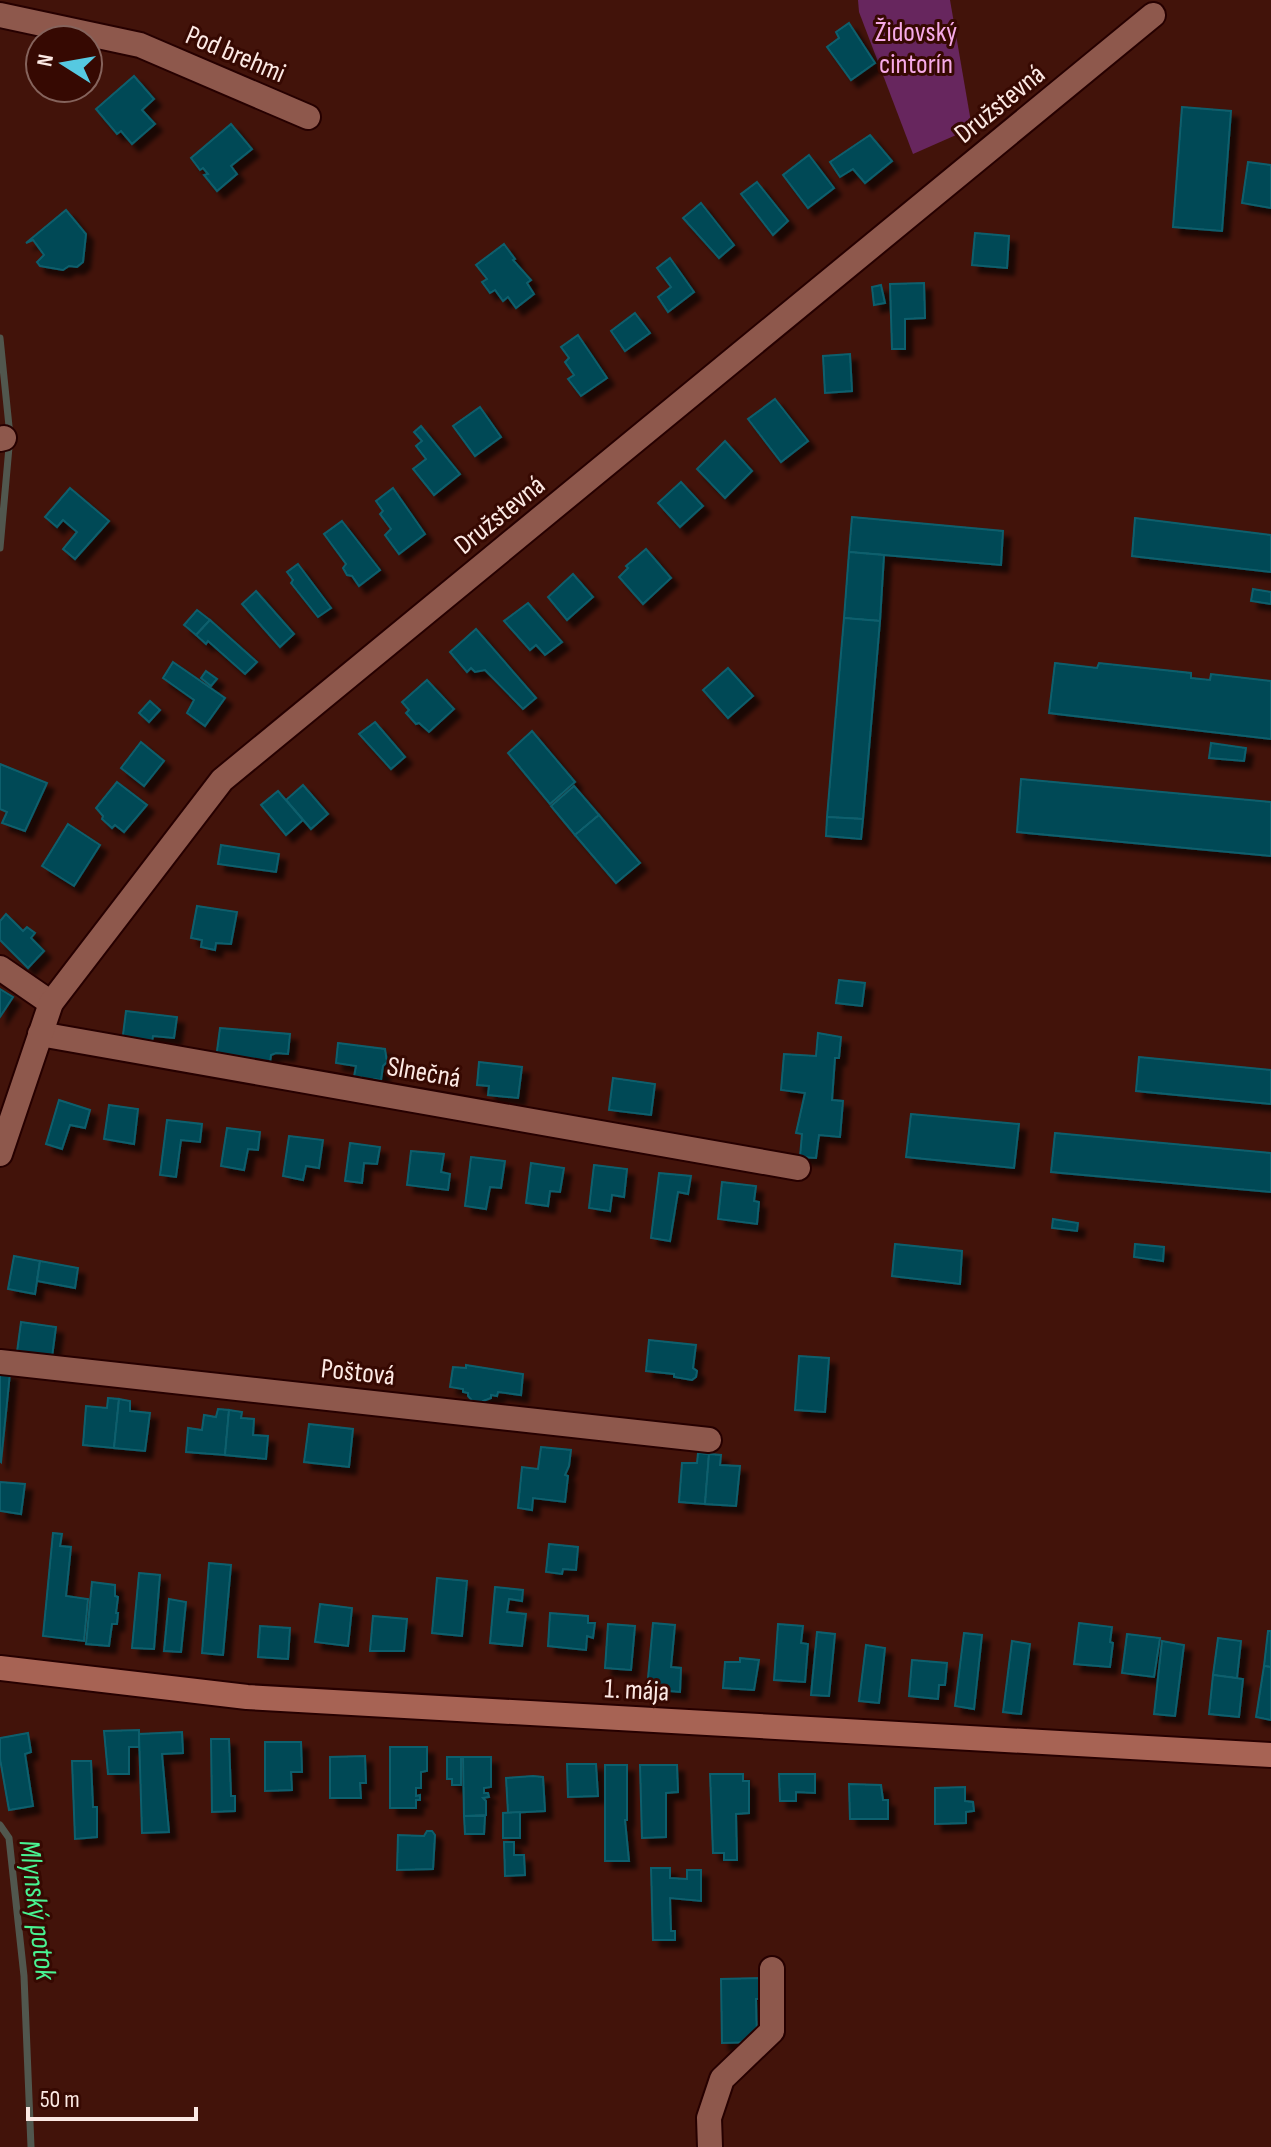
<svg xmlns="http://www.w3.org/2000/svg" width="1271" height="2147" viewBox="0 0 1271 2147" font-family="'Sofia Sans Condensed',sans-serif">
	<style>
		.green { fill: #67265e }
		.lines { fill: none; stroke-linecap: round; stroke-linejoin: round }
		.stream { stroke: #51574e; stroke-width: 7 }
		.building { fill: #004a56; stroke: #0e5f6d; stroke-width: 2; filter: url(#shadow) }
		.street-casing { stroke: #260000; stroke-width: 28 }
		.secondary-casing { stroke: #260000; stroke-width: 28 }
		.street { stroke: #8e584c; stroke-width: 24 }
		.secondary { stroke: #a76354; stroke-width: 24 }
		.labels { text-anchor: middle; stroke-width: 6; stroke-linejoin: round; paint-order: stroke }
		.park-label { font-size: 28px; fill: #f6abe8; stroke: #360902 }
		.street-label { font-size: 28px; fill: #fce9e4; stroke: #360902 }
		.water-label { font-size: 30px; font-style: italic; fill: #49f492; stroke: #360902 }
	</style>
	<defs>
		<filter id="shadow"><feDropShadow dx="7" dy="7" stdDeviation="2" flood-color="#0009"/></filter>
	</defs>
	<rect width="100%" height="100%" fill="#42130a"/>
	<polygon class="green" points="858,0 950,0 972,128 913,154 859,12"/>
	<g class="lines">
		<g class="stream">
			<polyline points="0,338 10,436 0,548"/>
			<polyline points="0,1825 9,1838 24,1976 31,2147"/>
		</g>
	</g>
	<g class="building">
		<polygon points="849,23 875,63 851,80 827,47 839,38 836,32"/>
		<polygon points="134,76 154,99 142,110 155,124 132,144 121,131 117,134 96,109"/>
		<polygon points="1182,107 1231,111 1222,231 1173,227"/>
		<polygon points="231,124 252,149 231,166 237,174 217,191 204,175 208,174 203,168 200,170 191,158"/>
		<polygon points="870,135 892,161 865,183 853,169 840,177 830,162"/>
		<polygon points="809,155 834,188 808,208 783,175"/>
		<polygon points="1248,162 1271,165 1271,208 1242,203"/>
		<polygon points="757,182 788,221 773,235 741,194"/>
		<polygon points="701,203 734,245 719,258 683,218"/>
		<polygon points="66,210 86,234 83,262 77,267 69,266 63,270 40,266 37,262 44,255 33,240 26,243"/>
		<polygon points="975,233 1009,236 1007,268 972,265"/>
		<polygon points="504,244 515,259 513,260 531,280 527,283 534,294 516,308 508,297 503,301 495,290 490,293 482,282 487,279 476,265"/>
		<polygon points="670,258 694,292 668,312 658,297 671,287 657,268"/>
		<polygon points="924,283 925,318 905,319 905,349 892,349 890,284"/>
		<polygon points="881,285 885,303 874,305 872,287"/>
		<polygon points="635,313 650,333 625,351 611,331"/>
		<polygon points="578,335 607,378 581,396 568,379 574,375 565,362 569,358 561,347"/>
		<polygon points="850,354 852,391 825,393 823,356"/>
		<polygon points="775,399 808,441 781,462 748,419"/>
		<polygon points="480,407 501,437 475,456 453,426"/>
		<polygon points="421,426 460,474 434,495 413,469 426,459 416,446 422,441 414,432"/>
		<polygon points="725,441 752,471 725,498 697,469"/>
		<polygon points="681,482 703,506 680,527 658,503"/>
		<polygon points="70,488 109,521 75,559 63,549 77,532 63,520 57,527 45,517"/>
		<polygon points="393,488 425,534 399,554 385,535 391,529 380,514 383,511 376,501"/>
		<polygon points="852,517 1003,531 1001,565 849,552"/>
		<polygon points="1135,518 1271,535 1271,572 1132,556"/>
		<polygon points="342,521 380,570 359,586 352,576 347,575 343,568 346,564 324,534"/>
		<polygon points="646,549 671,578 643,604 619,577 628,568 626,566"/>
		<polygon points="849,552 884,555 880,621 844,618"/>
		<polygon points="298,564 331,608 318,617 291,583 293,580 287,572"/>
		<polygon points="573,574 593,597 567,620 548,597"/>
		<polygon points="1253,589 1271,592 1271,604 1251,601"/>
		<polygon points="256,591 294,634 280,647 242,604"/>
		<polygon points="528,603 562,642 545,655 536,645 530,650 504,621"/>
		<polygon points="197,610 210,620 196,635 184,625"/>
		<polygon points="844,618 880,621 863,819 827,817"/>
		<polygon points="210,620 257,662 245,674 208,641 206,644 196,635"/>
		<polygon points="476,629 536,698 523,709 485,670 475,672 471,668 467,672 450,652"/>
		<polygon points="173,662 225,698 205,726 187,713 194,700 163,678"/>
		<polygon points="1055,663 1097,668 1099,663 1191,673 1191,678 1210,680 1211,674 1271,681 1271,739 1049,713"/>
		<polygon points="728,668 753,696 728,718 703,690"/>
		<polygon points="206,671 217,679 211,686 201,678"/>
		<polygon points="427,680 454,709 429,732 419,723 416,724 406,713 409,710 402,702"/>
		<polygon points="150,701 160,710 149,722 139,713"/>
		<polygon points="375,722 405,757 391,769 359,734"/>
		<polygon points="532,731 575,782 550,804 508,753"/>
		<polygon points="141,742 164,761 144,786 121,768"/>
		<polygon points="1211,743 1246,748 1244,761 1209,758"/>
		<polygon points="0,764 47,783 25,831 2,823 7,812 0,809"/>
		<polygon points="1021,779 1271,802 1271,856 1017,832"/>
		<polygon points="117,782 147,805 124,832 115,825 112,828 102,819 103,816 96,808"/>
		<polygon points="303,785 328,814 311,829 286,800"/>
		<polygon points="574,786 599,815 575,835 551,806"/>
		<polygon points="278,791 303,820 286,835 261,805"/>
		<polygon points="599,815 640,863 616,883 575,835"/>
		<polygon points="827,817 863,819 861,839 826,836"/>
		<polygon points="68,824 100,845 74,886 42,866"/>
		<polygon points="221,845 279,854 276,872 218,864"/>
		<polygon points="197,906 237,912 231,944 216,943 215,950 201,947 202,940 191,938"/>
		<polygon points="6,914 23,931 27,927 35,933 31,938 44,951 28,968 0,940 0,921"/>
		<polygon points="839,980 865,983 862,1006 836,1003"/>
		<polygon points="0,989 13,997 0,1017"/>
		<polygon points="126,1011 177,1017 174,1038 153,1036 151,1047 122,1043"/>
		<polygon points="220,1028 290,1034 288,1054 276,1053 271,1055 269,1070 215,1066"/>
		<polygon points="818,1033 841,1037 839,1058 835,1058 832,1100 843,1101 840,1137 819,1135 816,1158 800,1157 802,1134 796,1133 805,1093 781,1090 784,1054 816,1056"/>
		<polygon points="338,1043 385,1049 387,1062 383,1066 381,1080 374,1079 373,1083 362,1081 361,1077 354,1077 356,1066 336,1063"/>
		<polygon points="1139,1057 1271,1070 1271,1104 1136,1091"/>
		<polygon points="479,1062 522,1067 518,1098 488,1095 489,1086 477,1085"/>
		<polygon points="613,1078 655,1084 651,1115 609,1110"/>
		<polygon points="59,1100 90,1110 85,1128 70,1125 62,1149 46,1144"/>
		<polygon points="109,1105 138,1109 134,1144 104,1139"/>
		<polygon points="911,1114 1019,1124 1014,1168 906,1157"/>
		<polygon points="167,1120 202,1124 200,1142 181,1140 176,1177 160,1175"/>
		<polygon points="227,1128 260,1132 258,1150 248,1149 244,1170 221,1166"/>
		<polygon points="1055,1133 1271,1153 1271,1192 1051,1172"/>
		<polygon points="289,1136 323,1140 319,1168 306,1166 303,1180 283,1176"/>
		<polygon points="350,1143 380,1147 377,1164 364,1163 362,1183 345,1181"/>
		<polygon points="411,1151 444,1154 441,1172 450,1174 448,1190 407,1185"/>
		<polygon points="471,1157 505,1161 501,1188 490,1187 486,1209 465,1206"/>
		<polygon points="531,1163 564,1168 560,1192 550,1191 548,1206 526,1203"/>
		<polygon points="594,1165 627,1169 624,1197 612,1195 610,1211 589,1208"/>
		<polygon points="659,1173 691,1176 688,1194 678,1192 670,1241 651,1238"/>
		<polygon points="722,1182 756,1186 754,1201 759,1202 757,1224 718,1219"/>
		<polygon points="1053,1219 1078,1223 1077,1231 1052,1228"/>
		<polygon points="895,1244 962,1251 960,1284 892,1276"/>
		<polygon points="1135,1244 1164,1247 1163,1261 1134,1257"/>
		<polygon points="14,1256 40,1261 35,1294 8,1289"/>
		<polygon points="40,1261 78,1268 75,1288 37,1281"/>
		<polygon points="21,1322 56,1327 52,1357 17,1352"/>
		<polygon points="649,1340 696,1345 693,1368 697,1371 696,1377 692,1380 674,1377 674,1374 646,1371"/>
		<polygon points="799,1356 829,1358 825,1412 795,1410"/>
		<polygon points="466,1365 523,1374 521,1395 498,1392 497,1396 491,1395 491,1398 483,1401 483,1404 474,1403 468,1396 468,1393 463,1392 463,1389 450,1387 453,1367 466,1368"/>
		<polygon points="0,1372 10,1373 1,1462 0,1461"/>
		<polygon points="108,1398 119,1399 114,1448 83,1445 86,1406 107,1408"/>
		<polygon points="119,1399 130,1401 130,1411 150,1413 145,1451 114,1448"/>
		<polygon points="218,1409 229,1410 225,1455 186,1452 188,1428 202,1430 204,1415 216,1417"/>
		<polygon points="229,1410 242,1412 241,1418 254,1419 253,1435 268,1436 266,1459 225,1455"/>
		<polygon points="309,1424 353,1429 349,1467 304,1462"/>
		<polygon points="541,1447 571,1450 569,1466 565,1475 568,1476 565,1502 533,1498 532,1510 518,1508 522,1467 538,1469"/>
		<polygon points="698,1453 709,1454 705,1504 679,1502 682,1463 697,1463"/>
		<polygon points="709,1454 721,1455 720,1465 740,1466 736,1506 705,1504"/>
		<polygon points="0,1482 25,1484 21,1514 0,1511"/>
		<polygon points="53,1533 62,1534 60,1546 71,1547 66,1596 88,1599 84,1641 43,1636"/>
		<polygon points="549,1544 578,1547 576,1570 563,1569 562,1574 546,1572"/>
		<polygon points="209,1563 231,1565 223,1655 202,1653"/>
		<polygon points="139,1573 160,1575 154,1649 132,1648"/>
		<polygon points="437,1578 467,1581 462,1636 432,1633"/>
		<polygon points="92,1582 115,1585 115,1596 118,1597 116,1613 118,1613 117,1624 112,1624 109,1646 86,1644"/>
		<polygon points="495,1587 523,1590 522,1601 509,1599 507,1612 526,1614 522,1646 490,1643"/>
		<polygon points="169,1599 186,1602 181,1652 164,1651"/>
		<polygon points="320,1604 352,1608 348,1646 315,1642"/>
		<polygon points="550,1613 588,1616 588,1623 595,1623 593,1638 587,1636 586,1650 548,1646"/>
		<polygon points="373,1616 407,1619 404,1651 370,1651"/>
		<polygon points="653,1623 675,1625 671,1667 681,1668 680,1692 647,1689"/>
		<polygon points="1079,1623 1112,1627 1110,1642 1113,1643 1110,1667 1074,1664"/>
		<polygon points="608,1624 635,1626 631,1670 605,1668"/>
		<polygon points="778,1624 803,1626 801,1643 808,1644 805,1682 774,1680"/>
		<polygon points="260,1626 290,1628 288,1659 258,1657"/>
		<polygon points="1268,1631 1271,1631 1271,1667 1264,1666"/>
		<polygon points="817,1632 835,1634 829,1696 811,1695"/>
		<polygon points="964,1633 982,1635 974,1709 955,1706"/>
		<polygon points="1127,1634 1160,1638 1154,1677 1122,1673"/>
		<polygon points="1218,1638 1241,1641 1237,1678 1213,1675"/>
		<polygon points="1012,1641 1030,1644 1021,1714 1003,1712"/>
		<polygon points="1162,1641 1184,1645 1175,1716 1154,1714"/>
		<polygon points="866,1645 885,1648 879,1703 859,1701"/>
		<polygon points="740,1658 759,1660 754,1690 723,1688 725,1662 740,1662"/>
		<polygon points="912,1660 947,1663 945,1685 939,1685 938,1699 909,1696"/>
		<polygon points="1264,1666 1271,1667 1271,1720 1256,1717"/>
		<polygon points="1213,1675 1243,1679 1239,1717 1209,1714"/>
		<polygon points="139,1730 139,1747 129,1747 129,1774 108,1774 104,1731"/>
		<polygon points="182,1732 183,1753 162,1754 169,1832 142,1833 139,1734"/>
		<polygon points="28,1733 31,1752 25,1754 33,1806 9,1810 0,1759 0,1738"/>
		<polygon points="211,1739 229,1739 231,1796 235,1796 235,1811 212,1812"/>
		<polygon points="265,1742 301,1742 302,1772 291,1772 292,1790 265,1791"/>
		<polygon points="390,1747 427,1747 427,1771 421,1772 421,1788 416,1788 416,1796 420,1795 420,1800 416,1800 416,1808 390,1808"/>
		<polygon points="365,1756 366,1783 360,1783 361,1798 330,1798 330,1757"/>
		<polygon points="447,1757 461,1757 461,1785 452,1785 452,1779 447,1779"/>
		<polygon points="463,1757 491,1757 491,1787 484,1788 484,1793 488,1793 489,1797 483,1798 486,1801 486,1815 464,1816"/>
		<polygon points="72,1761 91,1761 93,1807 97,1807 97,1837 75,1839"/>
		<polygon points="567,1764 596,1764 598,1796 568,1797"/>
		<polygon points="605,1765 627,1765 627,1820 625,1820 629,1861 605,1861"/>
		<polygon points="640,1765 677,1765 678,1792 666,1793 666,1837 642,1838"/>
		<polygon points="710,1774 743,1774 743,1781 749,1781 749,1813 736,1814 737,1860 724,1860 724,1853 713,1853"/>
		<polygon points="779,1774 815,1774 815,1793 796,1792 796,1801 780,1801"/>
		<polygon points="533,1776 543,1777 545,1811 508,1813 506,1778"/>
		<polygon points="849,1784 881,1785 883,1800 888,1800 888,1819 850,1819"/>
		<polygon points="965,1787 965,1801 973,1802 974,1811 966,1812 966,1823 935,1824 935,1788"/>
		<polygon points="520,1812 520,1838 503,1838 503,1813"/>
		<polygon points="464,1816 485,1816 484,1834 465,1834"/>
		<polygon points="427,1831 432,1831 435,1835 433,1869 397,1870 398,1835 424,1836"/>
		<polygon points="504,1842 514,1842 514,1855 524,1855 525,1875 505,1876"/>
		<polygon points="651,1868 670,1868 670,1878 687,1879 687,1870 701,1870 701,1901 670,1898 671,1931 675,1931 675,1940 653,1940"/>
		<polygon points="761,1978 762,1999 756,1999 757,2042 722,2043 721,1979"/>
	</g>
	<g class="lines">
		<defs>
			<g id="street">
				<polyline points="0,15 140,45 308,117"/>
				<polyline points="0,439 4,438"/>
				<polyline points="0,968 51,1003"/>
				<polyline points="40,1034 798,1168"/>
				<polyline points="0,1154 51,1003 222,780 1153,15"/>
				<polyline points="0,1362 709,1440"/>
				<polyline points="710,2147 709,2118 722,2079 772,2031 772,1969"/>
			</g>
			<polyline id="secondary" points="0,1668 247,1697 1271,1755"/>
		</defs>
		<use href="#street" class="street-casing"/>
		<use href="#secondary" class="secondary-casing"/>
		<use href="#street" class="street"/>
		<use href="#secondary" class="secondary"/>
	</g>
	<g class="labels">
		<g class="park-label">
			<text x="916" y="41">Židovský<tspan x="916" dy="32">cintorín</tspan></text>
		</g>
		<g class="street-label">
			<text transform="translate(236 53) rotate(23)" y="10">Pod brehmi</text>
			<text transform="translate(999 103) rotate(-39)" y="10">Družstevná</text>
			<text transform="translate(499 514) rotate(-39)" y="10">Družstevná</text>
			<text transform="translate(424 1071) rotate(10)" y="10">Slnečná</text>
			<text transform="translate(358 1371) rotate(6)" y="10">Poštová</text>
			<text transform="translate(637 1689) rotate(3)" y="10">1. mája</text>
		</g>
		<g class="water-label">
			<text transform="translate(38 1910) rotate(83)" y="10">Mlynský potok</text>
		</g>
	</g>
	<g transform="translate(64 64) rotate(281)"><circle r="38" fill="#360902" stroke="#85635c" stroke-width="2"/>
	<path d="M0-6L14 30L0 20L-14 30Z" fill="#56c9e1"/>
	<text y="-12" font-size="22" font-weight="bold" text-anchor="middle" fill="#fce9e4">N</text>
	</g>
	<path d="M28 2107v12h168v-12" fill="none" stroke="#fce9e4" stroke-width="4"/>
	<text x="40" y="2107" font-size="24" fill="#fce9e4" stroke="#360902" stroke-width="6" paint-order="stroke">50 m</text>
</svg>
